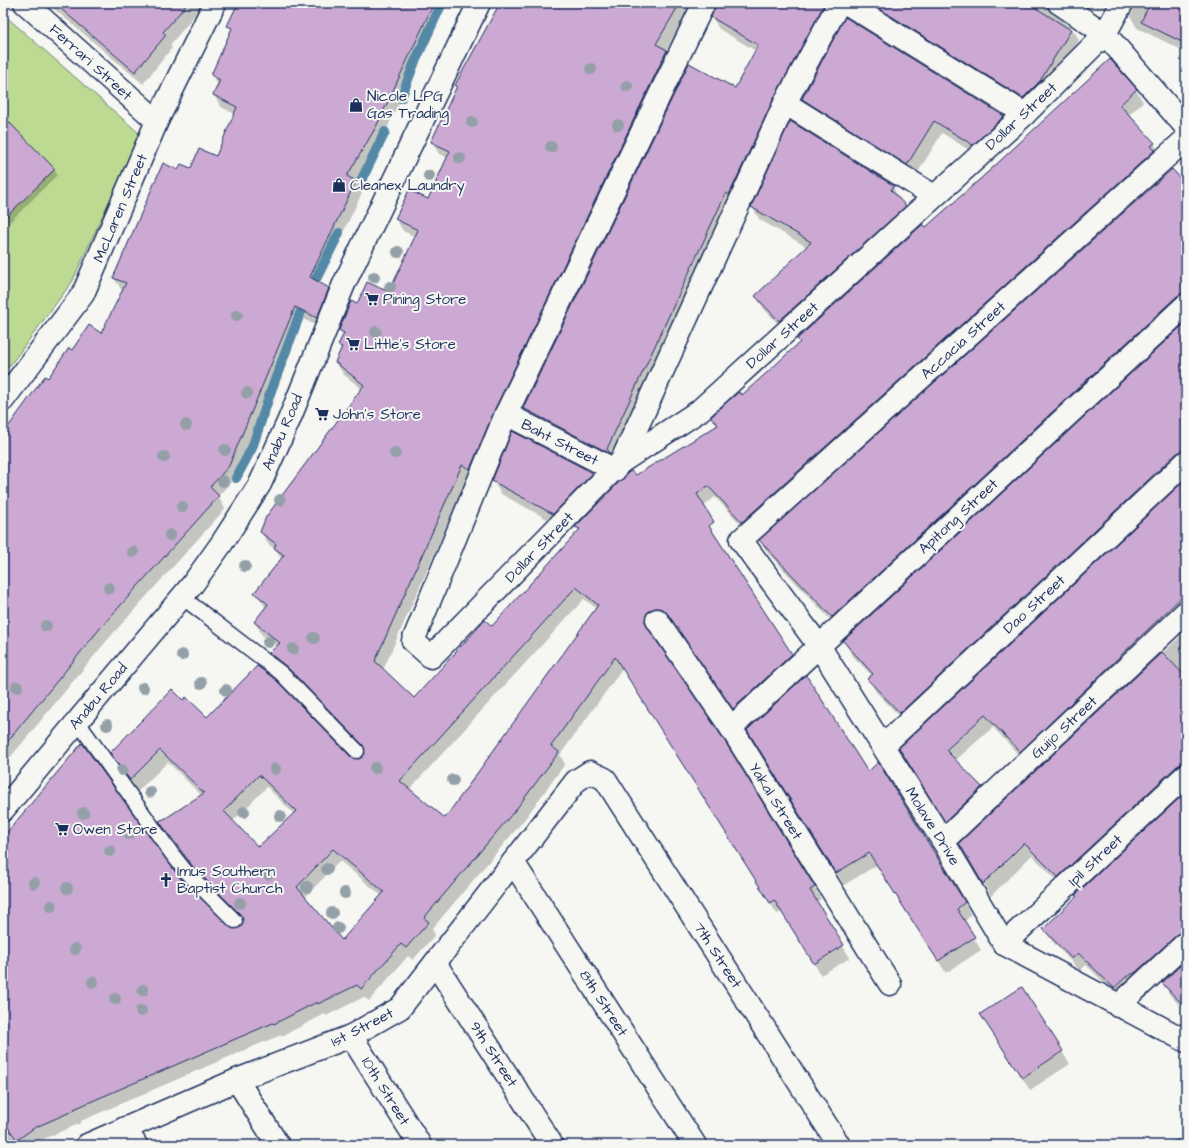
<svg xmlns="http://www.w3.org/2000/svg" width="1189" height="1148" viewBox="0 0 1189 1148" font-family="'Architects Daughter',sans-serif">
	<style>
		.green { fill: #bcda92; stroke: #6c8478 }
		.water { fill: #79c5d8; stroke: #5389a7 }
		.shadow { fill: #0003; fill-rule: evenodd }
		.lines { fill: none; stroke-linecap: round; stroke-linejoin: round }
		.stream { stroke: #5389a7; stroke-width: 10 }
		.building { fill: #cca9d3; stroke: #1b2f5e; fill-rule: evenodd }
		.service-casing { stroke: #1b2f5e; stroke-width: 17 }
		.minor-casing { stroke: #1b2f5e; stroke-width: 25 }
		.tertiary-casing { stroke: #1b2f5e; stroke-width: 25 }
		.service { stroke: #f6f6f2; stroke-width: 14 }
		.minor { stroke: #f6f6f2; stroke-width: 22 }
		.tertiary { stroke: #f6f6f2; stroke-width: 22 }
		.tree { fill: #94a0a8 }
		.labels { text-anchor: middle; stroke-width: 4; stroke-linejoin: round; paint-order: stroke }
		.street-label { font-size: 15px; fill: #1b2f5e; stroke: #f6f6f2 }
		.poi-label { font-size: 15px; fill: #1b2f5e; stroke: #f6f6f2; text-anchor: start }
	</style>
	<rect width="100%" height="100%" fill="#f6f6f2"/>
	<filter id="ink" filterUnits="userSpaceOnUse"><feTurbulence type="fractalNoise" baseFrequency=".025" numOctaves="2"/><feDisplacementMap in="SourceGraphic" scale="8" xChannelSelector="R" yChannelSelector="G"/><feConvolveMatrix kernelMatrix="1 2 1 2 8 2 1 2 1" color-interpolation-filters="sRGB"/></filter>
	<g filter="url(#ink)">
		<polygon class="green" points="3,14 140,134 72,282 8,368 3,363"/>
		<polygon class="water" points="1186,1138 1186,1145 1157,1145"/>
		<g class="shadow">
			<polygon points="47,3 205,3 170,45 172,48 143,84"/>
			<polygon points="258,3 446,3 382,139 356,183 362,193 319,283 328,289 335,300 323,329 301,318 235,478 218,496 225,509 109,638 4,765 3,434 45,377 48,380 72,351 101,334 124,290 121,289 114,278 178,172 191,169 216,157 235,114 221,107 214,95 218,86 212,75"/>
			<path d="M501,3H709L689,11L666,51L674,63L469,476L383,670L414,699L492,627L579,531L577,527L636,477L718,427L712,418L742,396L1110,60L1136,90L1143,102L1129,115L1154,143L1161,155L750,534L715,497L698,511L798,667L741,720L675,625L670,621L652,627L651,634L814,887L821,899L816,902L850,958L821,975L782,912L777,914L623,668L560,755L565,764L524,820L432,929L435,935L413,960L408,956L369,1001L364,997L326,1016L325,1014L282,1036L281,1035L240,1052L81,1121V1123L41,1140L33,1145H3V838L180,879L233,930L242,927L244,922L202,880L160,821L166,819L202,796L168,762L137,792L111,753L183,702L207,719L359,760L366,754L295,679L278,666L271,654L278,647L262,635L255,622L266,608L256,593L282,560L276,550L268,544L261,532L362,389L343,374L336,362L342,350L339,345L343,336L340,330L357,305L390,293L416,237L403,231L396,219L429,200L448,158L439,154L432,142L458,88L456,85ZM584,599L597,609L445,820L409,790ZM267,787L294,814L258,849L232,822ZM340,861L382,896L342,941L305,897Z"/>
			<polygon points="714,3 844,3 614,461 531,421 524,408 690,64 735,90 756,51 719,29 712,17 717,4"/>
			<polygon points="851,3 1059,3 1053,14 1072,28 1079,40 1047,94 1030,110"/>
			<polygon points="1086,3 1127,3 1115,15 1100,7 1099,9"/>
			<polygon points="1132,3 1186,3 1186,56 1186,52 1137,28 1130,16 1135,4"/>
			<polygon points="846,19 1004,117 1011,129 980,157 942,133 915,177 810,111 803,99"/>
			<polygon points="3,118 54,169 57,175 3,229"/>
			<polygon points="1186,186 1186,308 839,629 768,553 761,541"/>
			<polygon points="893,187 900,201 912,219 787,333 764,309 756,296 807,247 760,220 752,207"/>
			<polygon points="1186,323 1186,465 908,725 876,692 869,679 872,676 851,654 844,641"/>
			<polygon points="592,474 600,486 560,526 501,494 493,481"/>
			<polygon points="1186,481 1186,615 1027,764 993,727 955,761 981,788 988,801 953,833 907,761"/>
			<polygon points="1186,631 1186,778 1065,889 1032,855 991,896 960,843"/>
			<polygon points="756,743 868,773 964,902 971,915 964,922 981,950 946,973 877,865 844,885"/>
			<polygon points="1186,793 1186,946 1122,1000 1086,965 1080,971 1052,941 1044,929 1077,897 1076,895"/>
			<polygon points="1186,960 1186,1012 1170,995 1163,983"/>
			<polygon points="1021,988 1070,1064 1030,1090 989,1027"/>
		</g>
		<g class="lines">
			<g class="stream">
				<polyline points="401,98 414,64 442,3"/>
				<polyline points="361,181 385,132"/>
				<polyline points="316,279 339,233"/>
				<polyline points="236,478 252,448 272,388 301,311"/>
			</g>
		</g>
		<g class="building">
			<polygon points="54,3 188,3 163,32 166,35 135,72"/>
			<polygon points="238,3 434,3 376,127 347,176 356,181 310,277 329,288 317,318 295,307 229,466 210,487 219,496 102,626 3,747 3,434 45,376 48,378 69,348 72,350 89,325 101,333 126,283 113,278 163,163 178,170 181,164 191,168 199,149 216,156 237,107 213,95 220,80 211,75 232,28 227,26"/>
			<path d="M500,3H680L656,44L667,50L495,409L470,469L462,465L375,661L414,698L485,620L492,626L580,529L575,527L629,472L631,471L636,475L718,425L711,417L729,400L739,392L742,395L772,368L800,342L797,339L923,224L926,227L987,173L1110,59L1137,89L1120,105L1155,143L1151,146L1155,150L742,522L708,486L697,494L714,522L709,526L792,654L733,709L667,613L662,609L656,608L650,610L646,615L645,621L647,627L721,735L815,887L810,890L844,945L814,964L774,900L770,903L615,657L551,746L559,752L517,808L424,918L429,922L406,948L401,944L361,989L357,985L318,1004L317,1002L274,1024L273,1023L233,1040L74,1109L75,1110L34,1128L17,1140L3,1121V837L82,743L180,878L233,929L241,927L243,923L241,915L193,867L159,821L166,818L204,793L160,750L130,780L110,753L172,689L183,700L186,697L207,717L257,666L275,679L351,757L359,759L365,754L363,745L287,667L269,653L280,643L254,622L268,604L254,593L284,555L274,548L276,544L260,532L266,517L364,385L335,362L342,347L338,345L344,333L339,330L351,301L357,304L367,282L389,292L418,230L395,219L409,190L428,199L450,151L431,142L457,86L455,85ZM576,587L598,605L445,818L400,781ZM259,775L296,811L258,847L224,811ZM333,849L384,892L342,940L297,887Z"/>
			<polygon points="716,3 825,3 774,98 729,195 726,193 607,449 611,454 523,408 689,63 735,88 758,45 711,17"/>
			<polygon points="870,3 1028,3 1071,30 1040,81 1023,98"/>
			<polygon points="1150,3 1186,3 1186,44 1141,22"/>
			<polygon points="845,17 1004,116 973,145 934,121 907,165 802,99"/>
			<polygon points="3,116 55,169 3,220"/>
			<polygon points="790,121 894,186 891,190 906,206 779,321 755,296 811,242 751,207"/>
			<polygon points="1172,169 1186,184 1186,293 1177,296 832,617 759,540"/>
			<polygon points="1186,322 1186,450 1177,453 900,713 867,679 873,674 843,641"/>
			<polygon points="512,431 593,473 553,514 492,481"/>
			<polygon points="1186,479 1186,593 1020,752 985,715 946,750 982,787 945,822 899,748"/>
			<polygon points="1162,652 1186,677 1186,763 1177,766 1058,877 1024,843 983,884 959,843"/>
			<polygon points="806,675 868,772 878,762 965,902 957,909 975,937 938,961 869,853 836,873 747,730"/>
			<polygon points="1186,792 1186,931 1178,934 1136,972 1126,977 1114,988 1078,953 1072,959 1043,929 1077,896 1075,895"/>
			<polygon points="1186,960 1186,1008 1162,983"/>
			<polygon points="1022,987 1063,1051 1022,1078 980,1014"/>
		</g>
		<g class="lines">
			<defs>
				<g id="service">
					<polyline points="182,597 281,673 357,751"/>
					<polyline points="77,721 172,854 187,873 235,921"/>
				</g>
				<g id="minor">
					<polyline points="25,3 157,121"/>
					<polyline points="704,3 506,414 413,641 431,657 621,462 699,411 1025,114 1105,34 1122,3"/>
					<polyline points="846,3 1025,114"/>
					<polyline points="1059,3 1105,34 1186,127"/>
					<polyline points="785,103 934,196"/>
					<polyline points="1186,139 741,540 819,646 943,841 1004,944 1186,1041"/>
					<polyline points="3,400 83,294 157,121 215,3"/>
					<polyline points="506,414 615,470"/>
					<polyline points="621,462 785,103 839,3"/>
					<polyline points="657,620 731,728 890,984"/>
					<polyline points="731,728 1186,305"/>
					<polyline points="883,746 1186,462"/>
					<polyline points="943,841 1186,612"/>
					<polyline points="513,862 695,1145"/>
					<polyline points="1004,944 1186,775"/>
					<polyline points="435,963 552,1145"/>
					<polyline points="1118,1006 1186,943"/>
					<polyline points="351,1036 420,1145"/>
					<polyline points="237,1080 278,1145"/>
					<polyline points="125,1128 136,1145"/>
					<polyline points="87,1145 237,1080 351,1036 400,1008 576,781 590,772 605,779 839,1145"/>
				</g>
				<polyline id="tertiary" points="3,810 192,585 222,543 260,484 289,420 344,284 479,3"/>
			</defs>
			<use href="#service" class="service-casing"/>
			<use href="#minor" class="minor-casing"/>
			<use href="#tertiary" class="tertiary-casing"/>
			<use href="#service" class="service"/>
			<use href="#minor" class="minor"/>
			<use href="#tertiary" class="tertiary"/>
		</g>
		<g class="tree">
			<circle cx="591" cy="69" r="6"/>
			<circle cx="627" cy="86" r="6"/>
			<circle cx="472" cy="122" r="6"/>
			<circle cx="618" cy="125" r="6"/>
			<circle cx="551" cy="147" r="6"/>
			<circle cx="460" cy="158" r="6"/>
			<circle cx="429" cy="176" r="6"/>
			<circle cx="398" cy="252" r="6"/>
			<circle cx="374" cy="277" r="6"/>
			<circle cx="390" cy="287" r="6"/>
			<circle cx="237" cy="315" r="6"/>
			<circle cx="376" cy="332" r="6"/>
			<circle cx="247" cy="393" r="6"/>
			<circle cx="186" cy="425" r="6"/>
			<circle cx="225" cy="450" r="6"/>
			<circle cx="395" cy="453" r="6"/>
			<circle cx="164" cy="457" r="6"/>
			<circle cx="223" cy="481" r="6"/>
			<circle cx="280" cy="500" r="6"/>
			<circle cx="182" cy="507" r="6"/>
			<circle cx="170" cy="535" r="6"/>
			<circle cx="133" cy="552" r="6"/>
			<circle cx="245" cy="566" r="6"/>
			<circle cx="109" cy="588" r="6"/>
			<circle cx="46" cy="626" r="6"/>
			<circle cx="314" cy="638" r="6"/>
			<circle cx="268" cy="642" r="6"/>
			<circle cx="293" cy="649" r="6"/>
			<circle cx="182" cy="655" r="6"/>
			<circle cx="201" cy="683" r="6"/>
			<circle cx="17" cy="687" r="6"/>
			<circle cx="143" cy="688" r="6"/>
			<circle cx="226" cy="690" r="6"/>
			<circle cx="107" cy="725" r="6"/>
			<circle cx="375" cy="768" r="6"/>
			<circle cx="275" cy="769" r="6"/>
			<circle cx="122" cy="770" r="6"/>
			<circle cx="453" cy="780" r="6"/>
			<circle cx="150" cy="792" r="6"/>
			<circle cx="244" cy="812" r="6"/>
			<circle cx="83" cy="813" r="6"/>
			<circle cx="280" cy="816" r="6"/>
			<circle cx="129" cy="834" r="6"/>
			<circle cx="110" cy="851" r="6"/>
			<circle cx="327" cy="869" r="6"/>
			<circle cx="268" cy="874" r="6"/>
			<circle cx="34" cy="883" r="6"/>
			<circle cx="307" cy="887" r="6"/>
			<circle cx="67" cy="888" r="6"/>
			<circle cx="345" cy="893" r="6"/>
			<circle cx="240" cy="903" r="6"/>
			<circle cx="51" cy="906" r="6"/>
			<circle cx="332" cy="913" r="6"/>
			<circle cx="338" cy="928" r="6"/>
			<circle cx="75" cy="949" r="6"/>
			<circle cx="93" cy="982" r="6"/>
			<circle cx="143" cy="990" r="6"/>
			<circle cx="115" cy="999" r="6"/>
			<circle cx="141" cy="1011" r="6"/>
		</g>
	</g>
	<defs>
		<symbol id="shop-bare" viewBox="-9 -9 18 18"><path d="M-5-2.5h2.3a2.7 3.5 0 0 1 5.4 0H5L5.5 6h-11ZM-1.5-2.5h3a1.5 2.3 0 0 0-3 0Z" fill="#1b2f5e" stroke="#f6f6f2" stroke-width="2.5" paint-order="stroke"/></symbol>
		<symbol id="supermarket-bare" viewBox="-9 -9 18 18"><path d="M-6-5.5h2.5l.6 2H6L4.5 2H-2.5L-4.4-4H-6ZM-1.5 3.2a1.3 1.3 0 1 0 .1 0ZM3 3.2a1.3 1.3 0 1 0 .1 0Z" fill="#1b2f5e" stroke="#f6f6f2" stroke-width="2.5" paint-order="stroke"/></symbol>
		<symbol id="church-bare" viewBox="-9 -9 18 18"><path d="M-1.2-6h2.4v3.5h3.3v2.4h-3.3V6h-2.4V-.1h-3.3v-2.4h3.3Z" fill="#1b2f5e" stroke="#f6f6f2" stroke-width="2.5" paint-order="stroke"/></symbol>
	</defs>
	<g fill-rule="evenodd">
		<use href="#shop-bare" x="346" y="95" width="20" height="20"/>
		<use href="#shop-bare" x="329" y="175" width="20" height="20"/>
		<use href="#supermarket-bare" x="362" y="289" width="20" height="20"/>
		<use href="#supermarket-bare" x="343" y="334" width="20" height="20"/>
		<use href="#supermarket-bare" x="312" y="404" width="20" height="20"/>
		<use href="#supermarket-bare" x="52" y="819" width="20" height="20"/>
		<use href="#church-bare" x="156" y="870" width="20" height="20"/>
	</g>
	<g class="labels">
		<g class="street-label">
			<text transform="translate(91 62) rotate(42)" y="5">Ferrari Street</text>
			<text transform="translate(1021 116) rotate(-43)" y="5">Dollar Street</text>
			<text transform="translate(120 208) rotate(-67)" y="5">McLaren Street</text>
			<text transform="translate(782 335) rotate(-42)" y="5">Dollar Street</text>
			<text transform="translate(963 340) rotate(-42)" y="5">Accacia Street</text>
			<text transform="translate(282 432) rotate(-67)" y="5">Anabu Road</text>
			<text transform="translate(560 442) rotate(27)" y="5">Baht Street</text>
			<text transform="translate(958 516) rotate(-43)" y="5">Apitong Street</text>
			<text transform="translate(539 547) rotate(-46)" y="5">Dollar Street</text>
			<text transform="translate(1034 604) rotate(-43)" y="5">Dao Street</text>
			<text transform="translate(98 696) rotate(-50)" y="5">Anabu Road</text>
			<text transform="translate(1064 727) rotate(-43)" y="5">Guijo Street</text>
			<text transform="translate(776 801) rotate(58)" y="5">Yakal Street</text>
			<text transform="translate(933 826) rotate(58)" y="5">Molave Drive</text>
			<text transform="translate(1095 860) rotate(-43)" y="5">Ipil Street</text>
			<text transform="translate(718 955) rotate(57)" y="5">7th Street</text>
			<text transform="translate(604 1003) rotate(57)" y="5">8th Street</text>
			<text transform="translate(362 1027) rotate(-27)" y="5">1st Street</text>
			<text transform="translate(494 1054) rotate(57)" y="5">9th Street</text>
			<text transform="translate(386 1091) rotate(58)" y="5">10th Street</text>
		</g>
		<g class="poi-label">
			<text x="367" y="101">Nicole LPG<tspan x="367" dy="17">Gas Trading</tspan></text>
			<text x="350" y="190">Cleanex Laundry</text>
			<text x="383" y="304">Pining Store</text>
			<text x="364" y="349">Little's Store</text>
			<text x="333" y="419">John's Store</text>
			<text x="73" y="834">Owen Store</text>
			<text x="177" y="876">Imus Southern<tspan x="177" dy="17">Baptist Church</tspan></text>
		</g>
	</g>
	<rect width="1189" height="1148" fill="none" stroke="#f6f6f2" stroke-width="16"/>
	<rect x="8" y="8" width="1173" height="1132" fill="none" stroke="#1b2f5e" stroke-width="1.5" filter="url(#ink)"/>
</svg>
